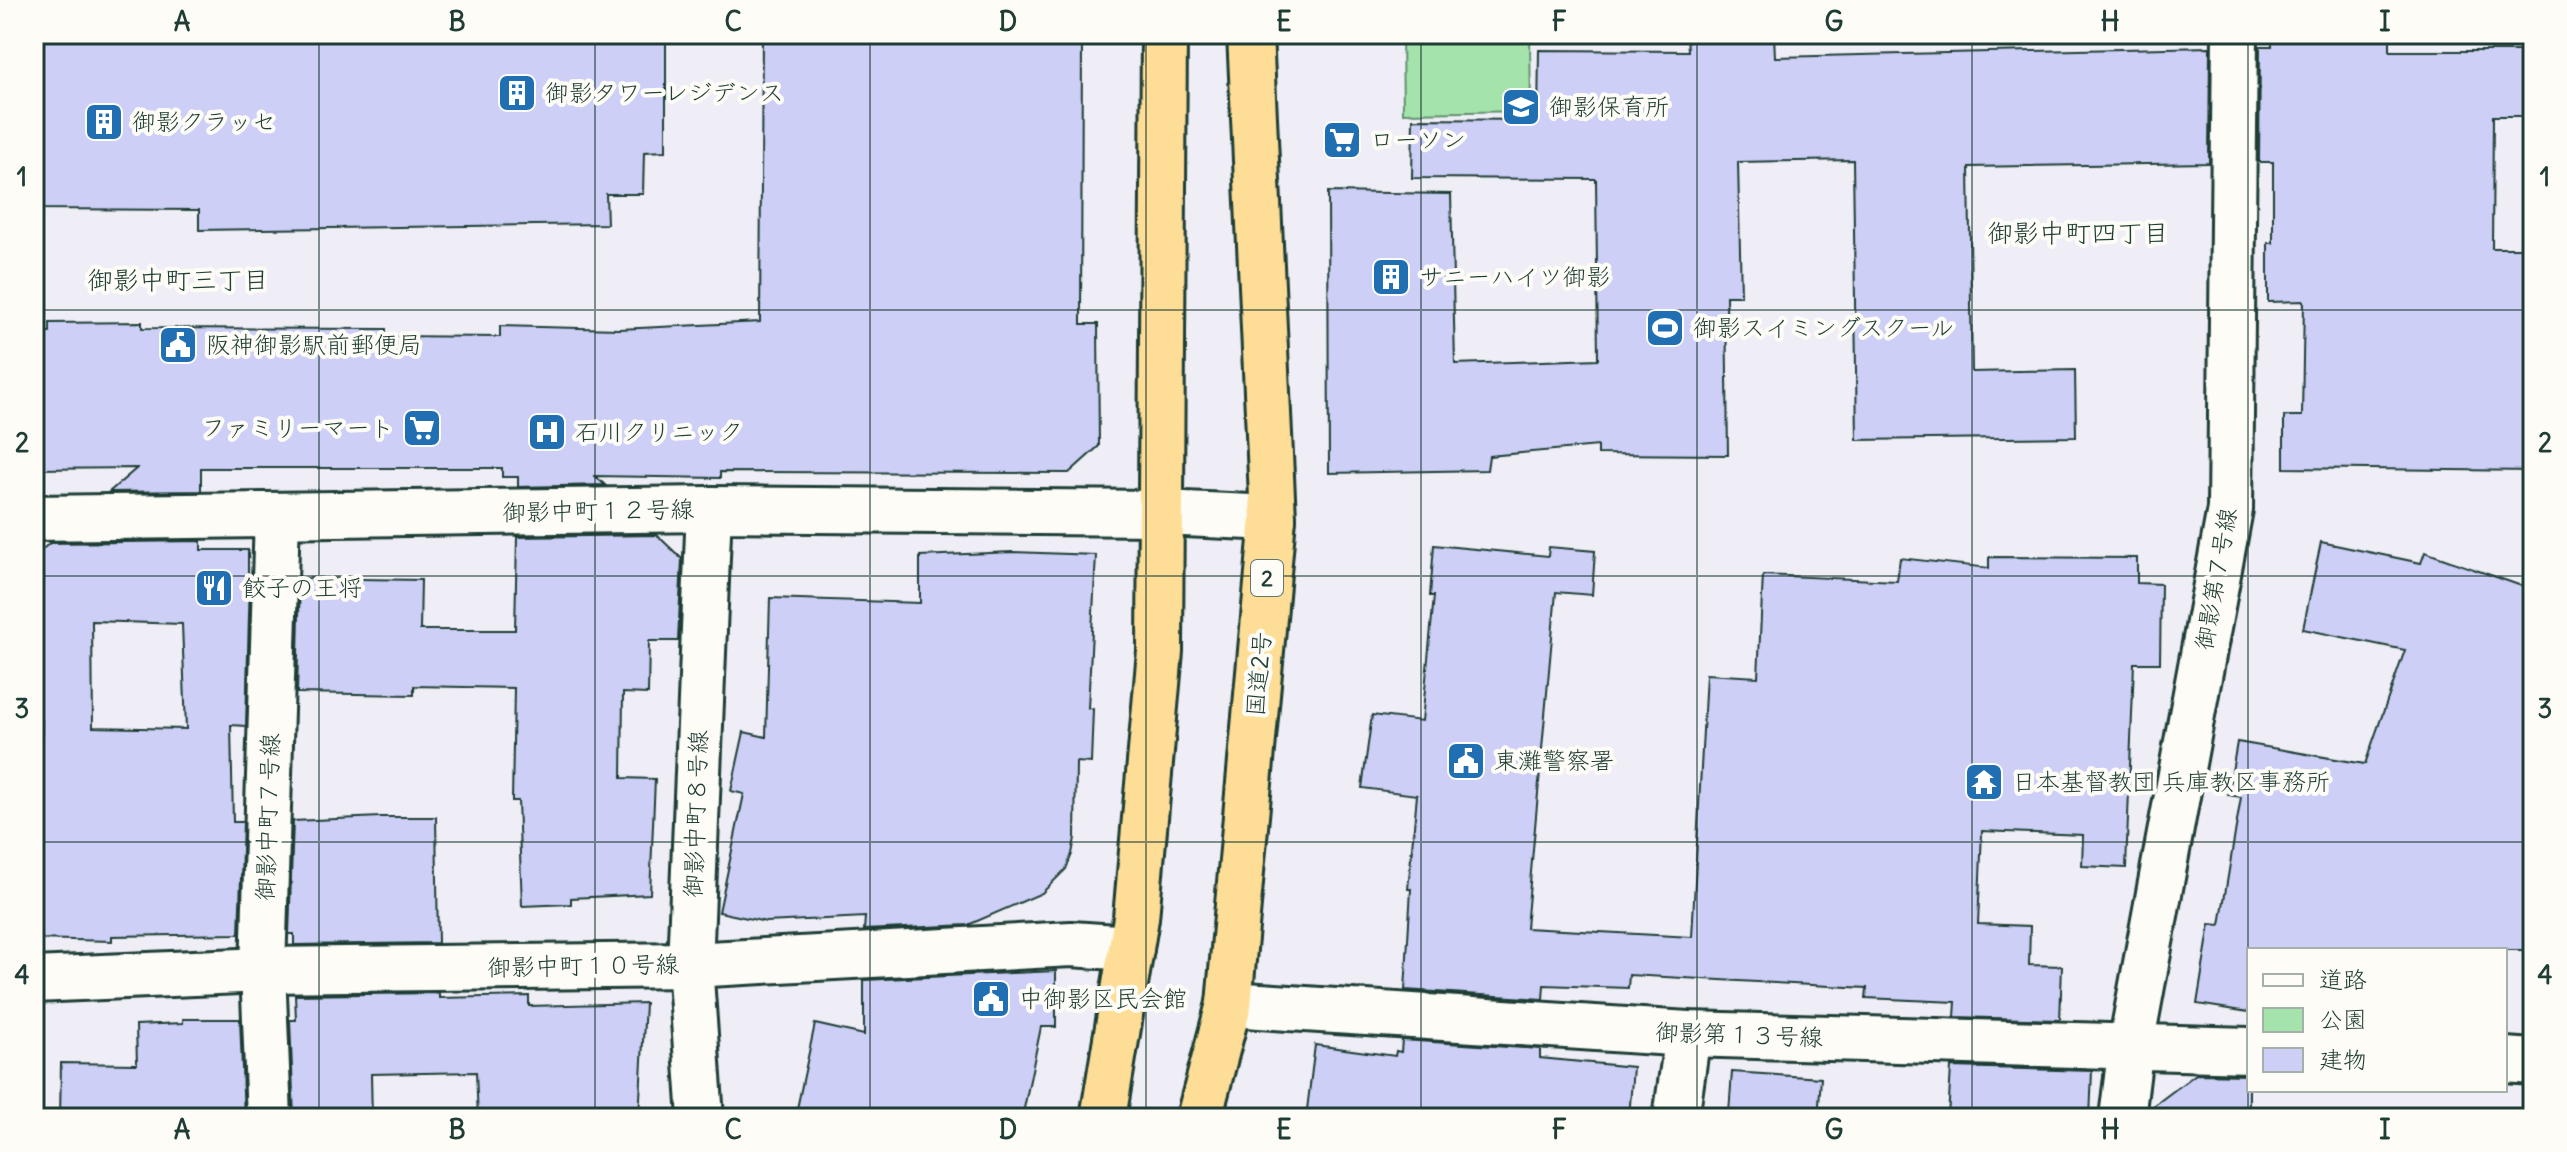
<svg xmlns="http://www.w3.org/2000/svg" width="2567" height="1152" viewBox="0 0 2567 1152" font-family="Delius,'Klee One',sans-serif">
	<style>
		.green { fill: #a4e3ab; stroke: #629070; stroke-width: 2 }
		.building { fill: #cdcff7; stroke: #1f3d34; stroke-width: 2; fill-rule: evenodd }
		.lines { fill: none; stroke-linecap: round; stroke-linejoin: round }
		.minor-casing { stroke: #1f3d34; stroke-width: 50 }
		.highway-casing { stroke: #1f3d34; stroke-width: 50 }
		.minor { stroke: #fdfcf7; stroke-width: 44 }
		.highway { stroke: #fedd96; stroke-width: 44 }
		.grid { fill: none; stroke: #1f3d34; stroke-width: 2; stroke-opacity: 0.55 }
		.labels { text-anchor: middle; stroke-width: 8; stroke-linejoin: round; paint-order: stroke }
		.shield { fill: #fdfcf7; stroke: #62766e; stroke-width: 2 }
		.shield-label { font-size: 22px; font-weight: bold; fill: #1f3d34 }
		.poi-label { font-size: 24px; fill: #1f3d34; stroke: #fdfcf7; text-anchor: start }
		.street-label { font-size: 24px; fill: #1f3d34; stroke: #fdfcf7 }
		.neighbourhood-label { font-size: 26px; fill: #1f3d34; stroke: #fdfcf7 }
		.neatline { fill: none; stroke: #1f3d34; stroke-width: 3 }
		.grid-label { font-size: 26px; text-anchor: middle; font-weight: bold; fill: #1f3d34 }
	</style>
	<rect width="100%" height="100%" fill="#efeef7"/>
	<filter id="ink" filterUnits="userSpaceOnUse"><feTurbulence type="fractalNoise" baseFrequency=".0125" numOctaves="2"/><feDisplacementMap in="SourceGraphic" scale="16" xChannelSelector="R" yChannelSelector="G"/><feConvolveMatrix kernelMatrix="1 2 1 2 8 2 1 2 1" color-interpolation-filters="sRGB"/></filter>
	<g filter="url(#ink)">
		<polygon class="green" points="1402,34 1530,34 1531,111 1403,113"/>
		<g class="building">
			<polygon points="34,34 666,34 666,151 644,152 643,194 606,194 607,224 199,230 199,210 34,209"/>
			<polygon points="762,34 1082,34 1081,324 1098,324 1099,446 1069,473 720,472 720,478 595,476 605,485 518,487 518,477 502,477 502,468 201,468 201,491 109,492 137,468 34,469 34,331 50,332 50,323 142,322 142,328 386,329 386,336 500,337 500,326 619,329 760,322"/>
			<polygon points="1687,34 1774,34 1775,57 2210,47 2209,163 1969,167 1972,372 2075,370 2076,437 1857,440 1853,160 1738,162 1741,296 1726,296 1728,455 1598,454 1598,446 1489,456 1487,470 1329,473 1328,192 1451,194 1455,364 1598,359 1596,179 1412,178 1413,119 1538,120 1539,50 1688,51"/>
			<polygon points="2272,34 2390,34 2390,51 2533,51 2533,116 2493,116 2492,248 2533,248 2533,471 2284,468 2284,416 2302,416 2304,301 2268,302 2268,243 2273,243 2273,162 2259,162 2260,46 2272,46"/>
			<polygon points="657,535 682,559 678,641 649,641 648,694 623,693 622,778 655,779 650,894 571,898 571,904 522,906 518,801 512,801 514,688 414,686 414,695 297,693 300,578 421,580 420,630 515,630 517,537"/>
			<path d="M201,541V550H248V577H250L246,726L231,725L233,822H243L239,934L112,936V941L34,939L42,720H34V556L50,543ZM92,621L182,624L186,729L93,727Z"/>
			<polygon points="2321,542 2421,563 2425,552 2533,590 2533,950 2249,950 2249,1012 2197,1004 2210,924 2220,925 2241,797 2228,795 2237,742 2365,764 2405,650 2303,629"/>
			<polygon points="1434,545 1548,556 1549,547 1595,551 1592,595 1556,592 1526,928 1692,937 1706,674 1758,677 1763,575 1897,581 1900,558 1989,568 1989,557 2137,558 2137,583 2161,584 2160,663 2134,663 2126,868 2082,866 2083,835 1982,831 1978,924 2030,926 2029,965 2062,966 2060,1020 1955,1017 1956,1002 1866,998 1867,988 1629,975 1628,988 1544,985 1543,999 1405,990 1411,889 1408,889 1417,795 1362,788 1372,715 1422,721 1434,596 1430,596"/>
			<polygon points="1013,552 1096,555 1088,708 1093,709 1091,763 1076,762 1075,838 1072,854 1066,869 1042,893 968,925 864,930 865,917 766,922 719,912 744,794 731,791 744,732 766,737 770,598 920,603 920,556"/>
			<polygon points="381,817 436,817 438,943 294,945 294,934 289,934 293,821"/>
			<polygon points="1056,971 1056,1027 1041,1027 1022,1118 795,1118 815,1024 864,1035 864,980"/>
			<polygon points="439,993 439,998 529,996 529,1006 645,1003 639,1118 478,1118 476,1072 371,1074 372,1118 294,1118 290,1020 296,1020 295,995"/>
			<polygon points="183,1019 240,1019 244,1118 60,1118 61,1063 137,1064 136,1025 183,1023"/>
			<polygon points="1402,1040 1540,1049 1540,1058 1633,1067 1629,1118 1306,1118 1315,1045 1395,1056 1396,1051 1401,1052"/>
			<polygon points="1951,1067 2092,1071 2090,1118 1948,1118"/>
			<polygon points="1732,1072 1821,1078 1818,1118 1729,1113"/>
			<polygon points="2196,1074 2249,1075 2249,1118 2147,1118 2148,1110"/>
		</g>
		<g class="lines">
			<defs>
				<g id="minor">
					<polyline points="34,518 709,509 1162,513 1273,518"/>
					<polyline points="34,980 263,970 690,965 1071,944 1131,948"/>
					<polyline points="1229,1004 1688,1034 2249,1050"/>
					<polyline points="2505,1060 2533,1062"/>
					<polyline points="269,1118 263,970 277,516"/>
					<polyline points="701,1118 690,965 709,509"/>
					<polyline points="1676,1118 1688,1034"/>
					<polyline points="2122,1118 2131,1045 2230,509 2235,34"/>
				</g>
				<g id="highway">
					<polyline points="1103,1118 1136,918 1160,651 1164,34"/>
					<polyline points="1199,1118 1229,1004 1273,518 1250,34"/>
				</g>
			</defs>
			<use href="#minor" class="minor-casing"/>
			<use href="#highway" class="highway-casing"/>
			<use href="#minor" class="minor"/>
			<use href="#highway" class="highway"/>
		</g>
	</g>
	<path class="grid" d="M319,34V1118M595,34V1118M870,34V1118M1146,34V1118M1421,34V1118M1697,34V1118M1972,34V1118M2248,34V1118M34,310H2533M34,576H2533M34,842H2533"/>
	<defs>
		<symbol id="building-square" viewBox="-11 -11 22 22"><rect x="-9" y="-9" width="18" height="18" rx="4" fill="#1f6fb2" stroke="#fdfcf7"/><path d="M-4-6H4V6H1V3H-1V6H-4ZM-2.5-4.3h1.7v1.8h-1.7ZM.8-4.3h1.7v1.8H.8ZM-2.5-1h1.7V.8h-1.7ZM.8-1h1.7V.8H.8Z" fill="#fff"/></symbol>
		<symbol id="school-square" viewBox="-11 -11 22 22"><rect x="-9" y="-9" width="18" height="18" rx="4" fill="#1f6fb2" stroke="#fdfcf7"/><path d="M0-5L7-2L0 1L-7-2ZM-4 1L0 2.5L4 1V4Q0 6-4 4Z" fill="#fff"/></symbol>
		<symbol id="supermarket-square" viewBox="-11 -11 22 22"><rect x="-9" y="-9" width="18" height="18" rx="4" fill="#1f6fb2" stroke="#fdfcf7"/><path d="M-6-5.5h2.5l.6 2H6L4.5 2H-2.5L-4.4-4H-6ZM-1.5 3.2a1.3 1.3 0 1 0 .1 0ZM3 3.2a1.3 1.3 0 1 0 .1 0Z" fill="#fff"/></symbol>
		<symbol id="stadium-square" viewBox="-11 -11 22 22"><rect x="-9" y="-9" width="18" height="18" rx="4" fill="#1f6fb2" stroke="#fdfcf7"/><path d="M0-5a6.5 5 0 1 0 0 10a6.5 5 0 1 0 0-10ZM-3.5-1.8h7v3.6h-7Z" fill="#fff"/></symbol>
		<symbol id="civic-square" viewBox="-11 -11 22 22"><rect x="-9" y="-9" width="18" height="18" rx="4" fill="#1f6fb2" stroke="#fdfcf7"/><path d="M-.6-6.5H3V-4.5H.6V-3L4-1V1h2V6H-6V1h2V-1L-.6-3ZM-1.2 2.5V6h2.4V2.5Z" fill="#fff"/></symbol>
		<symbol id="hospital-square" viewBox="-11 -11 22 22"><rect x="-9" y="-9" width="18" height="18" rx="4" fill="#1f6fb2" stroke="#fdfcf7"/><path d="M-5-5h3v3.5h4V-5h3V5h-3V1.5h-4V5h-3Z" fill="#fff"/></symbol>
		<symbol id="restaurant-square" viewBox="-11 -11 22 22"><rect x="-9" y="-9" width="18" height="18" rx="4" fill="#1f6fb2" stroke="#fdfcf7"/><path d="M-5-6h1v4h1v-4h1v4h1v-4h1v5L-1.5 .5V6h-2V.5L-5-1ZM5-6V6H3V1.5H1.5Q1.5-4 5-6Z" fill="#fff"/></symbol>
		<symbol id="temple-square" viewBox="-11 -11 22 22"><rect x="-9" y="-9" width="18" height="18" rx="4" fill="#1f6fb2" stroke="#fdfcf7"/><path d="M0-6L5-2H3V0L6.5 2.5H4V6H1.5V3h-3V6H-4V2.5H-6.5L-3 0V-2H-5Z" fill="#fff"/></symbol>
	</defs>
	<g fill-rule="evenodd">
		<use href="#building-square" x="495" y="71" width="44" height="44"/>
		<use href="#school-square" x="1499" y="85" width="44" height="44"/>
		<use href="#building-square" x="82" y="100" width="44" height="44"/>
		<use href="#supermarket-square" x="1320" y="118" width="44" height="44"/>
		<use href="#building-square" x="1369" y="255" width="44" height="44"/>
		<use href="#stadium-square" x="1643" y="306" width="44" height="44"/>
		<use href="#civic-square" x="156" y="323" width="44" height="44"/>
		<use href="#supermarket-square" x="400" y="406" width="44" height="44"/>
		<use href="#hospital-square" x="525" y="410" width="44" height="44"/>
		<use href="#restaurant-square" x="192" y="566" width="44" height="44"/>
		<use href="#civic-square" x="1444" y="739" width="44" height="44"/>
		<use href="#temple-square" x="1962" y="760" width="44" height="44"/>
		<use href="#civic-square" x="969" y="977" width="44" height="44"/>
	</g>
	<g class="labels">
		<rect class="shield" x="1251" y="560" width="32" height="36" rx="6"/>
		<g class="shield-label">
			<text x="1267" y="586">2</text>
		</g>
		<g class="poi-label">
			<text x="545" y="101">御影タワーレジデンス</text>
			<text x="1549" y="115">御影保育所</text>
			<text x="132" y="130">御影クラッセ</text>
			<text x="1370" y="148">ローソン</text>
			<text x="1419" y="285">サニーハイツ御影</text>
			<text x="1693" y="336">御影スイミングスクール</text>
			<text x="206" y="353">阪神御影駅前郵便局</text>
			<text x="394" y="436" text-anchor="end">ファミリーマート</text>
			<text x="575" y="440">石川クリニック</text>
			<text x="242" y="596">餃子の王将</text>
			<text x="1494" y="769">東灘警察署</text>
			<text x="2012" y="790">日本基督教団 兵庫教区事務所</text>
			<text x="1019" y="1007">中御影区民会館</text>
		</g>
		<g class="street-label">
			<text transform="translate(598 511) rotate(-1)" y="8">御影中町１２号線</text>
			<text transform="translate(2216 579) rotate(-80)" y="8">御影第７号線</text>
			<text transform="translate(1259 674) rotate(-85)" y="8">国道2号</text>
			<text transform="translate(696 814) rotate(-88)" y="8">御影中町８号線</text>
			<text transform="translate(268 817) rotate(-88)" y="8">御影中町７号線</text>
			<text transform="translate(583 966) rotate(-1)" y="8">御影中町１０号線</text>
			<text transform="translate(1739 1035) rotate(2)" y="8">御影第１３号線</text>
		</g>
		<g class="neighbourhood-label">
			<text x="2078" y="242">御影中町四丁目</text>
			<text x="178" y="289">御影中町三丁目</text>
		</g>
	</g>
	<rect width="2567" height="1152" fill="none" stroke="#fdfcf7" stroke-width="88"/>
	<rect x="2247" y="948" width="260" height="144" fill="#fdfcf7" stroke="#a4b0a9" stroke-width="2"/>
	<rect x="2263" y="974" width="40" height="12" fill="#fdfcf7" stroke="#a4b0a9" stroke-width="2"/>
	<text x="2319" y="988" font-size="24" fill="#1f3d34">道路</text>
	<rect x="2263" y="1008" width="40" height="24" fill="#a4e3ab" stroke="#a4b0a9" stroke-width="2"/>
	<text x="2319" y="1028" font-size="24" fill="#1f3d34">公園</text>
	<rect x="2263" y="1048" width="40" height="24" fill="#cdcff7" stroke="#a4b0a9" stroke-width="2"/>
	<text x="2319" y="1068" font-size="24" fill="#1f3d34">建物</text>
	<rect x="44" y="44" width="2479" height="1064" class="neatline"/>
	<g class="grid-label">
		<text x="182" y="31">A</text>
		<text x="457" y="31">B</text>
		<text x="733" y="31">C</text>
		<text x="1008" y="31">D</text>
		<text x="1284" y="31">E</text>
		<text x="1559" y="31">F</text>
		<text x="1834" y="31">G</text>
		<text x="2110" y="31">H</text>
		<text x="2385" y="31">I</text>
		<text x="22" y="186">1</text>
		<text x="2545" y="186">1</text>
		<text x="22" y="452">2</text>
		<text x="2545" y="452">2</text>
		<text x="22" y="718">3</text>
		<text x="2545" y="718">3</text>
		<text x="22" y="984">4</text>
		<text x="2545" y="984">4</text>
		<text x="182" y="1139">A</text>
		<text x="457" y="1139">B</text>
		<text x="733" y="1139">C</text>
		<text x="1008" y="1139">D</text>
		<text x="1284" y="1139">E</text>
		<text x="1559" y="1139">F</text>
		<text x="1834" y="1139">G</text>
		<text x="2110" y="1139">H</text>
		<text x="2385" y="1139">I</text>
	</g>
</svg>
